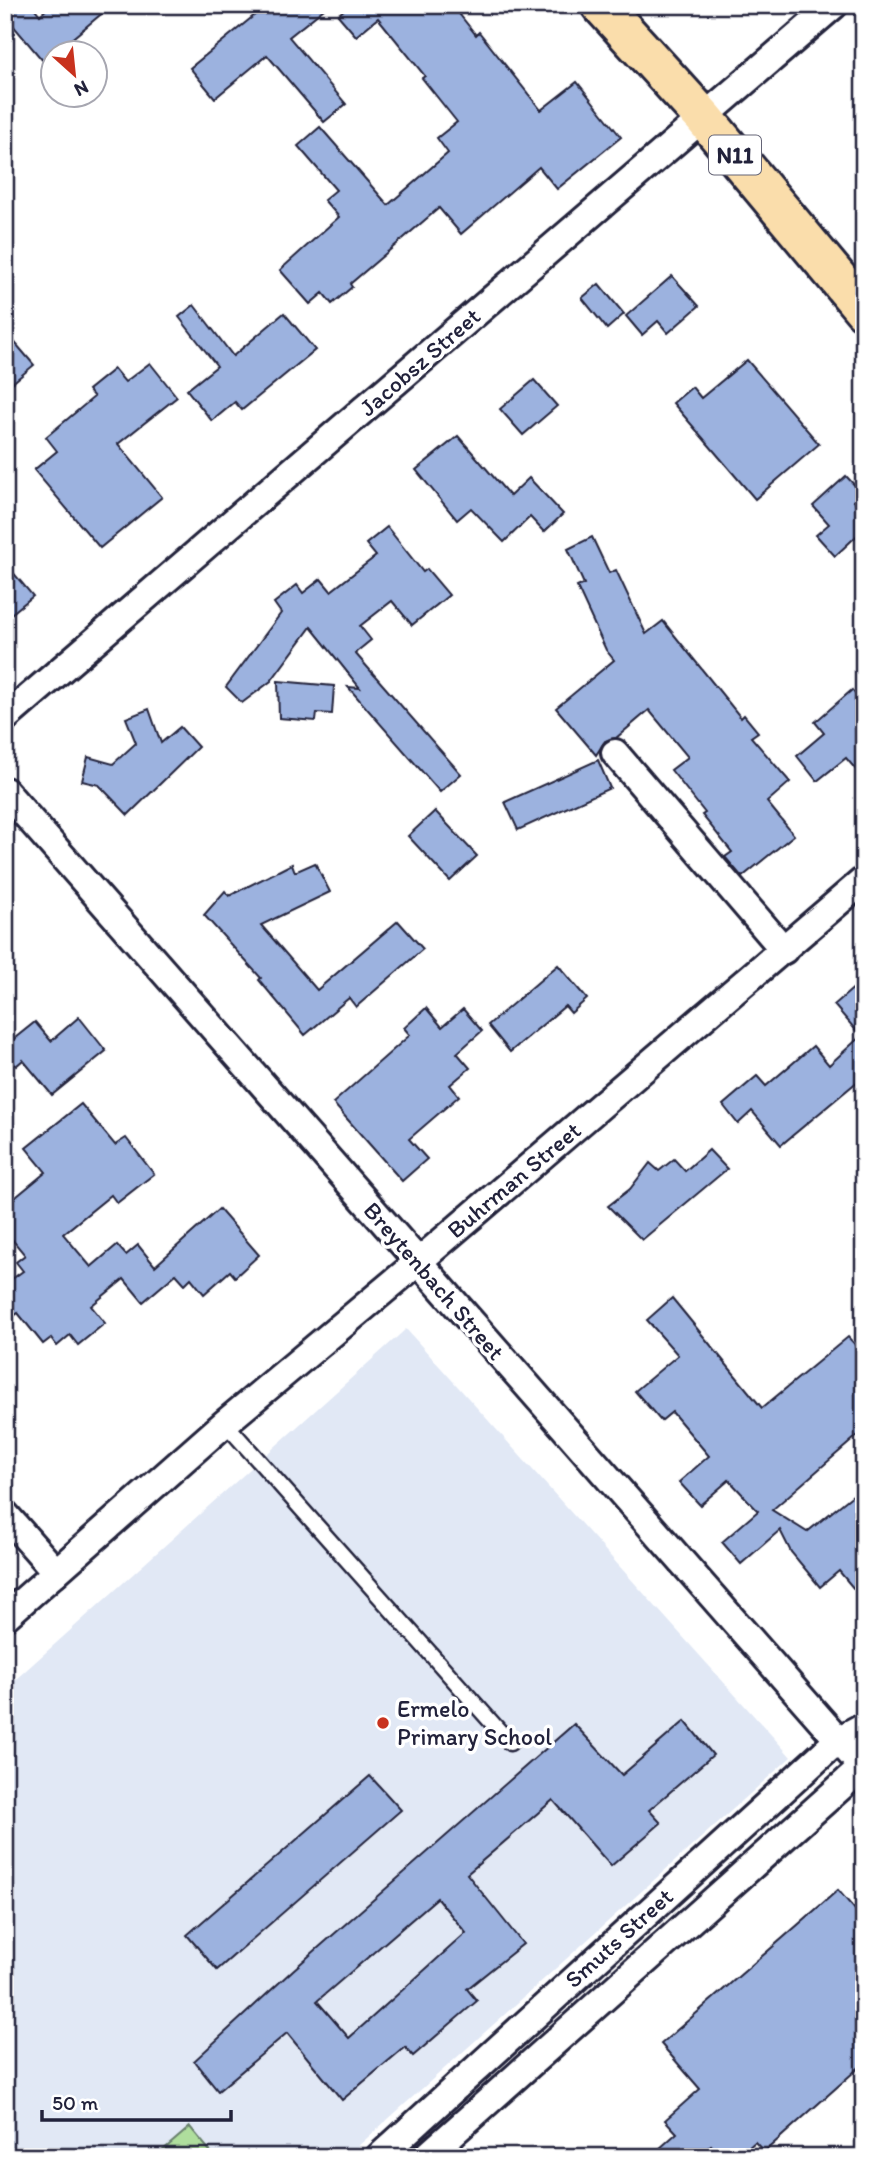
<svg xmlns="http://www.w3.org/2000/svg" width="869" height="2162" viewBox="0 0 869 2162" font-family="Itim,sans-serif">
	<style>
		.built { fill: #e1e8f5 }
		.pitch { fill: #afde9d; stroke: #68806c; stroke-width: 2 }
		.building { fill: #9cb2df; stroke: #22223b; stroke-width: 2; fill-rule: evenodd }
		.lines { fill: none; stroke-linecap: round; stroke-linejoin: round }
		.lane-casing { stroke: #22223b; stroke-width: 19 }
		.street-casing { stroke: #22223b; stroke-width: 32 }
		.highway-casing { stroke: #22223b; stroke-width: 44 }
		.lane { stroke: #fff; stroke-width: 14 }
		.street { stroke: #fff; stroke-width: 26 }
		.highway { stroke: #faddab; stroke-width: 38 }
		.poi-dot { fill: #c8321e; stroke: #fff; stroke-width: 2.5 }
		.labels { text-anchor: middle; stroke-width: 7; stroke-linejoin: round; paint-order: stroke }
		.shield { fill: #fff; stroke: #646476; stroke-width: 2 }
		.shield-label { font-size: 23px; font-weight: bold; fill: #22223b }
		.street-label { font-size: 24px; fill: #22223b; stroke: #fff }
		.poi-label { font-size: 24px; fill: #22223b; stroke: #fff; text-anchor: start }
	</style>
	<rect width="100%" height="100%" fill="#fff"/>
	<filter id="ink" filterUnits="userSpaceOnUse"><feTurbulence type="fractalNoise" baseFrequency=".0143" numOctaves="2"/><feDisplacementMap in="SourceGraphic" scale="14" xChannelSelector="R" yChannelSelector="G"/><feConvolveMatrix kernelMatrix="1 2 1 2 8 2 1 2 1" color-interpolation-filters="sRGB"/></filter>
	<g filter="url(#ink)">
		<polygon class="built" points="406,1329 791,1757 346,2157 5,2157 5,1689"/>
		<polygon class="pitch" points="190,2127 215,2157 155,2157"/>
		<g class="building">
			<polygon points="5,5 32,5 40,15 51,5 112,5 44,62 5,16"/>
			<polygon points="267,5 329,5 289,37 346,104 324,122 267,55 215,98 190,68"/>
			<polygon points="349,5 452,5 476,35 479,32 541,110 577,82 621,137 557,189 539,167 461,234 439,208 350,284 352,287 332,304 323,293 310,304 280,270 339,217 324,200 336,190 298,146 320,127 388,205 448,153 437,138 457,122 422,78 425,76 378,18 356,36 338,15"/>
			<polygon points="672,276 699,306 668,333 658,321 642,335 626,316"/>
			<polygon points="599,284 624,314 607,329 582,298"/>
			<polygon points="194,305 233,356 284,313 315,350 242,410 235,402 212,421 187,390 217,366 179,317"/>
			<polygon points="5,331 34,365 5,389"/>
			<polygon points="747,360 819,444 755,499 673,403 692,387 701,398"/>
			<polygon points="150,363 177,397 118,444 162,497 100,548 34,470 57,451 46,437 94,397 88,390 114,369 125,382"/>
			<polygon points="534,380 557,406 523,435 500,409"/>
			<polygon points="458,436 510,496 529,478 563,514 544,532 530,517 504,542 471,508 457,520 416,470"/>
			<polygon points="846,476 862,493 854,501 864,512 864,529 835,556 816,535 829,524 813,506"/>
			<polygon points="387,527 423,572 427,569 449,595 412,625 392,601 360,626 371,640 355,653 461,774 440,792 348,687 360,688 311,627 271,681 242,703 226,687 281,613 274,603 297,585 303,593 321,579 331,591 376,556 366,544"/>
			<polygon points="592,537 609,573 616,570 646,634 663,621 741,718 744,715 758,732 751,737 790,782 767,802 794,835 742,877 725,857 732,852 702,815 705,813 671,770 688,757 649,710 616,738 605,741 596,755 556,708 614,660 606,650 577,587 584,584 568,549"/>
			<polygon points="5,563 33,596 5,619"/>
			<polygon points="278,681 334,686 332,714 317,713 316,721 279,718"/>
			<polygon points="852,690 864,705 864,779 846,758 817,781 797,756 824,733 815,722"/>
			<polygon points="149,709 161,743 180,727 198,747 128,815 99,785 82,781 88,757 113,764 136,743 126,718"/>
			<polygon points="598,760 610,788 518,830 505,802"/>
			<polygon points="435,811 477,856 450,881 408,836"/>
			<polygon points="315,863 330,892 261,925 317,990 398,921 423,949 356,1007 349,998 305,1035 259,980 261,978 204,915 225,891 229,896 292,864 295,872"/>
			<polygon points="558,965 587,999 571,1013 565,1006 510,1052 488,1025"/>
			<polygon points="864,979 864,1076 781,1145 752,1111 738,1124 723,1105 757,1076 766,1086 813,1046 829,1065 861,1036 834,1005"/>
			<polygon points="426,1008 442,1027 463,1009 482,1031 457,1053 470,1068 450,1085 459,1096 409,1139 427,1159 402,1181 333,1103 410,1035 404,1028"/>
			<polygon points="79,1017 106,1051 52,1095 23,1060 16,1066 5,1053 5,1046 35,1022 51,1041"/>
			<polygon points="81,1104 115,1145 126,1138 154,1174 117,1203 111,1195 63,1234 91,1267 117,1245 126,1255 138,1245 155,1266 219,1209 259,1255 235,1277 230,1271 204,1294 191,1278 185,1284 176,1274 143,1302 124,1279 91,1306 105,1323 78,1345 70,1335 57,1346 51,1338 43,1344 18,1313 5,1323 5,1284 23,1271 16,1262 25,1255 5,1231 5,1206 46,1172 26,1148"/>
			<polygon points="709,1150 727,1169 642,1240 608,1206 630,1189 650,1163 659,1171 674,1159 685,1171"/>
			<polygon points="672,1298 762,1408 848,1337 864,1354 864,1430 772,1510 807,1532 864,1486 864,1601 839,1571 820,1587 791,1552 780,1530 741,1564 722,1542 758,1511 729,1480 700,1505 679,1482 709,1456 672,1412 661,1421 635,1391 678,1355 647,1320"/>
			<path d="M685,1721L713,1755L649,1810L661,1823L611,1866L553,1800L467,1874L523,1944L467,1989L477,2001L413,2056L405,2047L342,2100L287,2033L218,2091L194,2061L293,1970L574,1724L622,1775ZM437,1898L466,1933L349,2038L317,2001Z"/>
			<polygon points="370,1776 401,1810 217,1970 187,1935"/>
			<polygon points="838,1890 864,1920 864,2063 764,2152 755,2142 738,2157 721,2157 711,2145 698,2157 650,2157 677,2133 665,2120 700,2089 661,2044"/>
		</g>
		<g class="lines">
			<defs>
				<polyline id="lane" points="225,1423 510,1743"/>
				<g id="street">
					<polyline points="5,718 834,5"/>
					<polyline points="615,753 784,950"/>
					<polyline points="5,791 864,1769"/>
					<polyline points="5,1514 56,1572"/>
					<polyline points="5,1617 225,1423 418,1262 864,880"/>
					<polyline points="379,2157 838,1740 864,1726"/>
					<polyline points="426,2157 864,1766"/>
				</g>
				<polyline id="highway" points="601,5 704,118 864,310"/>
			</defs>
			<use href="#lane" class="lane-casing"/>
			<use href="#street" class="street-casing"/>
			<use href="#highway" class="highway-casing"/>
			<use href="#lane" class="lane"/>
			<use href="#street" class="street"/>
			<use href="#highway" class="highway"/>
		</g>
	</g>
	<circle class="poi-dot" cx="383" cy="1723" r="7"/>
	<g class="labels">
		<rect class="shield" x="709" y="135.5" width="52" height="39" rx="5"/>
		<g class="shield-label">
			<text x="735" y="163">N11</text>
		</g>
		<g class="street-label">
			<text transform="translate(420 362) rotate(-41)" y="8">Jacobsz Street</text>
			<text transform="translate(514 1180) rotate(-40)" y="8">Buhrman Street</text>
			<text transform="translate(434 1281) rotate(49)" y="8">Breytenbach Street</text>
			<text transform="translate(619 1938) rotate(-42)" y="8">Smuts Street</text>
		</g>
		<g class="poi-label">
			<text x="397" y="1717">Ermelo<tspan x="397" dy="28">Primary School</tspan></text>
		</g>
	</g>
	<rect width="869" height="2162" fill="none" stroke="#fff" stroke-width="28"/>
	<rect x="14" y="14" width="841" height="2134" fill="none" stroke="#22223b" stroke-width="2.5" filter="url(#ink)"/>
	<g transform="translate(74 74) rotate(153)"><circle r="33" fill="#ffffff" stroke="#a7a7b1" stroke-width="2"/>
	<path d="M0-5L12 26L0 18L-12 26Z" fill="#c8321e"/>
	<text y="-10" font-size="19" font-weight="bold" text-anchor="middle" fill="#22223b">N</text>
	</g>
	<path d="M42 2110v10h189v-10" fill="none" stroke="#22223b" stroke-width="3.5"/>
	<text x="52" y="2110" font-size="21" fill="#22223b" stroke="#ffffff" stroke-width="5" paint-order="stroke">50 m</text>
</svg>
